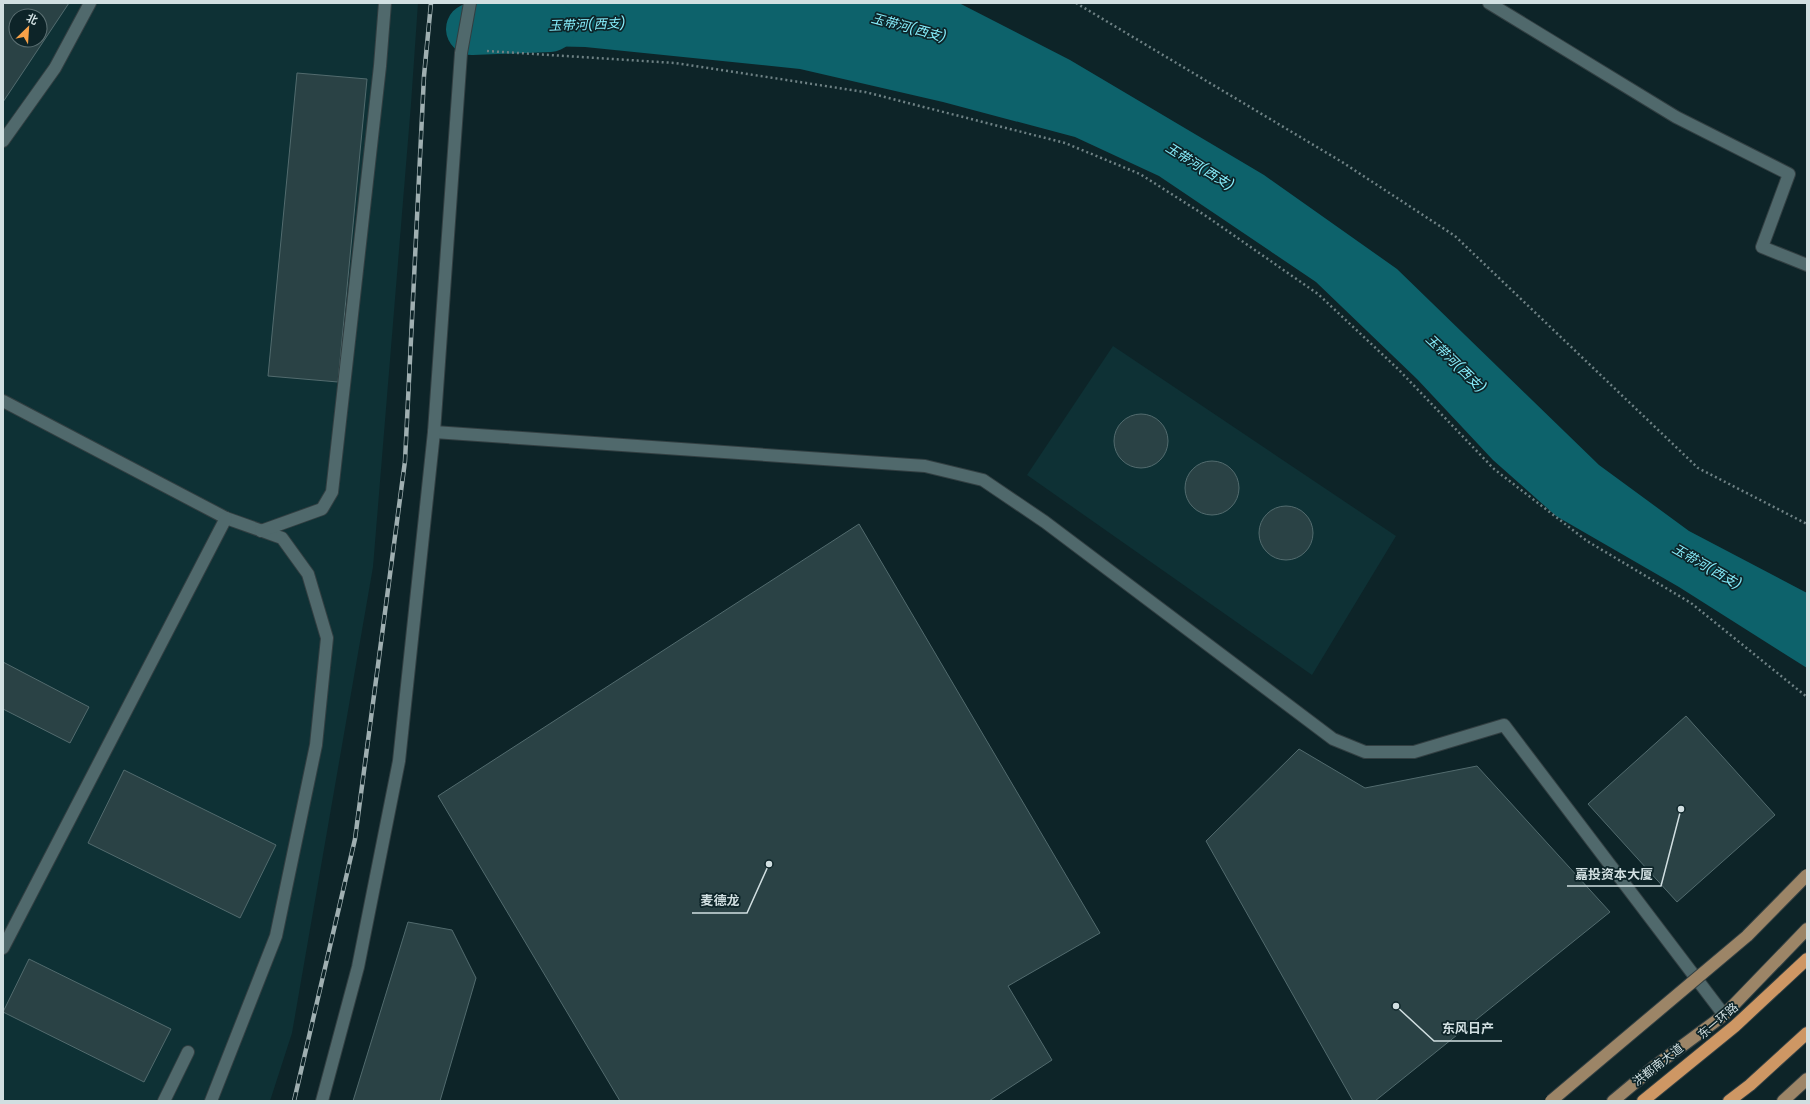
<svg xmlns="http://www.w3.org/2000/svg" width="1810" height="1104" viewBox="0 0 1810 1104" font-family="Poppins,'Noto Sans SC',sans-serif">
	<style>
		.built { fill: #0e3135; fill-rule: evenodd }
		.water { fill: #0d626b }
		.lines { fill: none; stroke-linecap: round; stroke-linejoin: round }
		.river { stroke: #0d626b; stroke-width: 52 }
		.building { fill: #2a4245; stroke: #526b6e; fill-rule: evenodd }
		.lane-casing { stroke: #323f42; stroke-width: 14 }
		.primary-casing { stroke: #323f42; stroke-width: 14 }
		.highway-casing { stroke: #323f42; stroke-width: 14 }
		.path { stroke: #6e8184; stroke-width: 2.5; stroke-dasharray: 2 3; stroke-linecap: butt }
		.lane { stroke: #50696c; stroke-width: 12 }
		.primary { stroke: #9c8567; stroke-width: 12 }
		.highway { stroke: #ce9764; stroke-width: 12 }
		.rail-casing { stroke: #9fafb1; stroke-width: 4.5 }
		.rail { stroke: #0d2428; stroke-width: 3; stroke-dasharray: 9; stroke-linecap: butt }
		.primary-bridge-casing { stroke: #323f42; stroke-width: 14; stroke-linecap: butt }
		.primary-bridge { stroke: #9c8567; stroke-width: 12 }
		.labels { text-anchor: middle; stroke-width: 3.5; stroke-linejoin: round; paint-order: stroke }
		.street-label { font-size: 12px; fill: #d1dfe1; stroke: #0d2428 }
		.water-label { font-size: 13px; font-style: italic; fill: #87eefc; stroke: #0d2428 }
		.leader { fill: none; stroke: #d1dfe1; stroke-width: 1.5 }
		.callout-dot { fill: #d1dfe1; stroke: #0d2428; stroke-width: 1.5 }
		.callout-label { font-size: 13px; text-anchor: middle; font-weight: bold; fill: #d1dfe1; stroke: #0d2428; stroke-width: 3.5; stroke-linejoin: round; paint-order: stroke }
	</style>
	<rect width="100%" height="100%" fill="#0d2428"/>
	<g class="built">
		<path d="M3,3H418L411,104L373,567L292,1033L270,1101H3ZM16,16H40V40H16Z"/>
		<polygon points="1113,346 1396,536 1312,675 1027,475"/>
	</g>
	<polygon class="water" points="545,3 959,3 1070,60 1264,175 1397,269 1599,465 1689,531 1807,593 1807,668 1679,587 1556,516 1493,460 1417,379 1316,282 1159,176 1075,137 943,102 800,69 585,47 501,45 487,39 478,29 488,21"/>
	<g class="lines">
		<polyline class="river" points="472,29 550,26"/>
	</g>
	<g class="building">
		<path d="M3,3H69L3,102ZM16,16H40V40H16Z"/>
		<polygon points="297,73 367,79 338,382 268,376"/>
		<circle cx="1141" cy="441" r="27"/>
		<circle cx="1212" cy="488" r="27"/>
		<circle cx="1286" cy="533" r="27"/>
		<polygon points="859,524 1100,933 1008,986 1052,1060 989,1101 620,1101 438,796"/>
		<polygon points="3,662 89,707 70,743 3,709"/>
		<polygon points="1686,716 1775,815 1677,902 1588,804"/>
		<polygon points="1299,749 1365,788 1477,766 1610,912 1375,1101 1353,1101 1206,841"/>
		<polygon points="124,770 276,845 240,918 88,843"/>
		<polygon points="408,922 452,930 476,978 440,1101 353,1101"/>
		<polygon points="29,959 171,1029 144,1082 3,1012"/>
	</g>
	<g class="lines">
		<defs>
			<g id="lane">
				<polyline points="1489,3 1676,117 1789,174 1762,247 1807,265"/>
				<polyline points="3,141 55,68 90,3"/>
				<polyline points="3,401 226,518 282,538 308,574 327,638 316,745 276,936 211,1101"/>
				<polyline points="434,432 925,466 983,480 1045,522 1333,739 1365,752 1414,752 1504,725 1724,1015"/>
				<polyline points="261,531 322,509 332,492 380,66 385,3"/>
				<polyline points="3,948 226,518"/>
				<polyline points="164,1101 188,1052"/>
				<polyline points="322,1101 358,967 399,761 434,432 461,53 470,3"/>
			</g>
			<g id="primary">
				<polyline points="1613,1101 1655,1066 1724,1015 1807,929"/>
				<polyline points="1783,1101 1807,1079"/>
			</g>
			<g id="highway">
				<polyline points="1643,1101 1735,1026 1807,959"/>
				<polyline points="1729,1101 1750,1085 1807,1033"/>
			</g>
		</defs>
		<use href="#lane" class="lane-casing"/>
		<use href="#primary" class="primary-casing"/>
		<use href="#highway" class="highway-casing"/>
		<g class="path">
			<polyline points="1076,3 1342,162 1455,236 1698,468 1807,524"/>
			<polyline points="487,51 675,63 865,92 1065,143 1140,174 1206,216 1318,294 1398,369 1494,469 1587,541 1691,603 1807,697"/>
		</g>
		<use href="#lane" class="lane"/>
		<use href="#primary" class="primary"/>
		<use href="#highway" class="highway"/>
		<defs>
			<polyline id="rail" points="294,1101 355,839 405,461 424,76 431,3"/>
		</defs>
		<use href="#rail" class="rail-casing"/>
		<use href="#rail" class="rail"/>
		<defs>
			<polyline id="primary-bridge" points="1551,1101 1747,936 1807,875"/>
		</defs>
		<use href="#primary-bridge" class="primary-bridge-casing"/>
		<use href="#primary-bridge" class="primary-bridge"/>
	</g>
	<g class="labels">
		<g class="street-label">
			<text transform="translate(1718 1021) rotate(-40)" y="4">东一环路</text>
			<text transform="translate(1658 1065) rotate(-38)" y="4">洪都南大道</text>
		</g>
		<g class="water-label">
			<text transform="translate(587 24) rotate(-2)" y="5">玉带河(西支)</text>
			<text transform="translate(909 27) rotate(15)" y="5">玉带河(西支)</text>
			<text transform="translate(1200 166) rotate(32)" y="5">玉带河(西支)</text>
			<text transform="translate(1456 363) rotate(44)" y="5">玉带河(西支)</text>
			<text transform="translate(1707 566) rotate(30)" y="5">玉带河(西支)</text>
		</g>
	</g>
	<path class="leader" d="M1681 809L1661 886H1567M769 864L747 913H692M1396 1006L1434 1041H1502"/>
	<g class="callout-dot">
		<circle cx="1681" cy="809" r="4"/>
		<circle cx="769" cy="864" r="4"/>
		<circle cx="1396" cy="1006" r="4"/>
	</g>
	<g class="callout-label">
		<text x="1614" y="879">嘉投资本大厦</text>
		<text x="720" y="905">麦德龙</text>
		<text x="1468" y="1033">东风日产</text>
	</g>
	<rect width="1810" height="1104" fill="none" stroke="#d1dfe1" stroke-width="8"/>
	<g transform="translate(28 28) rotate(25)"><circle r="19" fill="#0d2428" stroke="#5b6f72"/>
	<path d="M0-3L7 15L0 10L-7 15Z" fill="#f7a148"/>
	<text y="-6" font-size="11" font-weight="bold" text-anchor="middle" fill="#d1dfe1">北</text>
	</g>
</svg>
